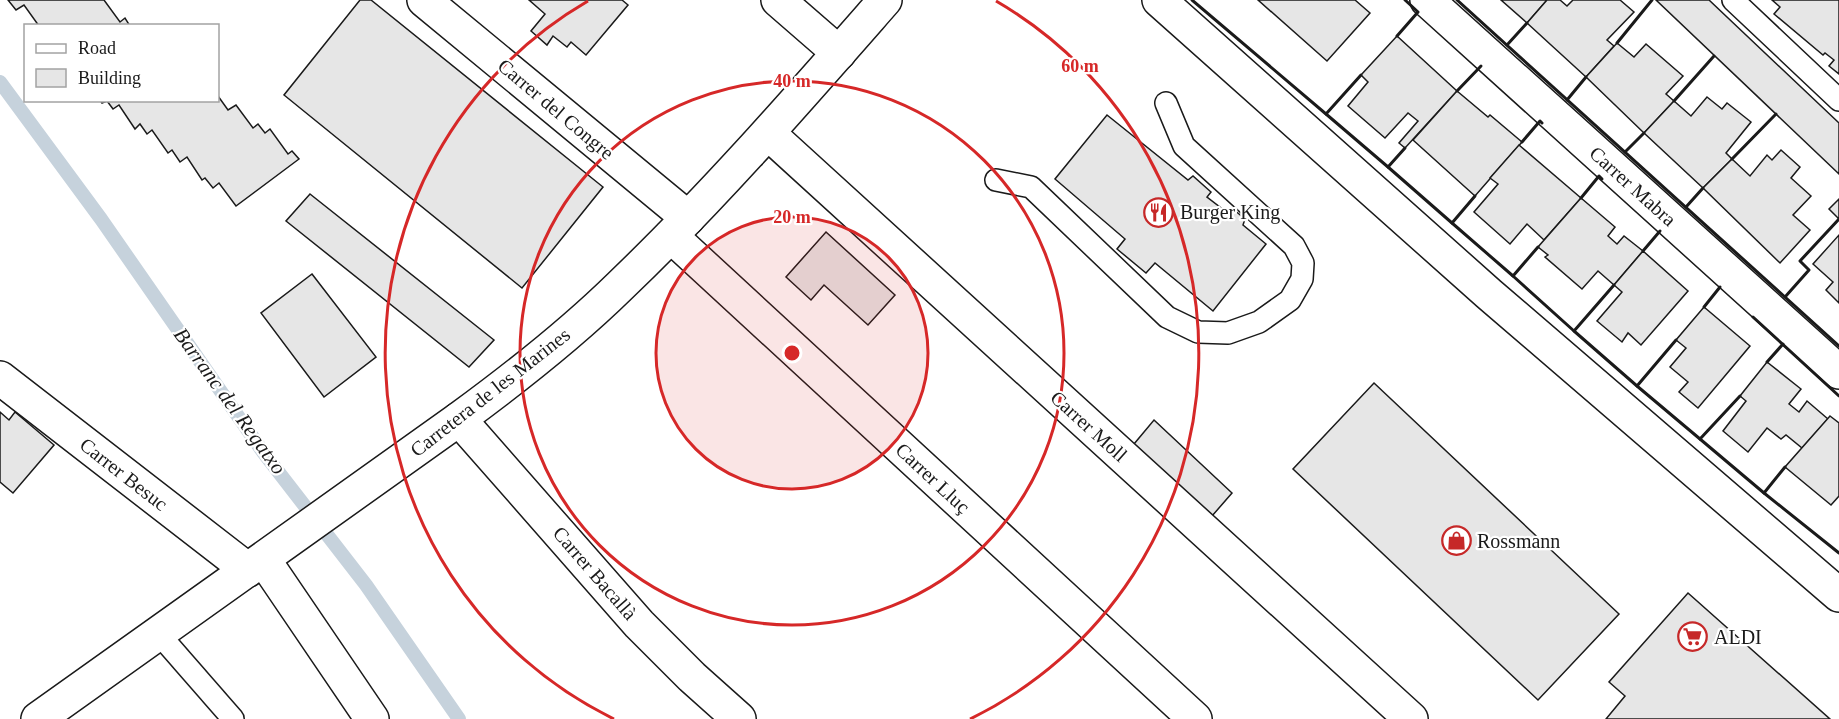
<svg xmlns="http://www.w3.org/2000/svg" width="1839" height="719" viewBox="0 0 1839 719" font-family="Georgia,serif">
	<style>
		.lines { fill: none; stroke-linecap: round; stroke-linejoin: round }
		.stream { stroke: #c6d2dc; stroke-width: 14 }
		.building { fill: #e6e6e6; stroke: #1a1a1a; stroke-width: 1.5 }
		.lane-casing { stroke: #1a1a1a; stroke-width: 24 }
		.street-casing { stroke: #1a1a1a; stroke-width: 36 }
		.secondary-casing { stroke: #1a1a1a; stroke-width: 36 }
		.lane { stroke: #fff; stroke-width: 21 }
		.street { stroke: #fff; stroke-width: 33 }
		.secondary { stroke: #fff; stroke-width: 33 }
		.wall { stroke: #1a1a1a; stroke-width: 3 }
		.ring { fill: none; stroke: #d62828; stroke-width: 3 }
		.labels { text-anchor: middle; stroke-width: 4.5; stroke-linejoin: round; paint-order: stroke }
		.street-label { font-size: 20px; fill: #1a1a1a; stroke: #fff }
		.poi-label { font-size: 20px; fill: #1a1a1a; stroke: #fff; text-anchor: start }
		.water-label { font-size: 21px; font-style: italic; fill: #1a1a1a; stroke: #fff }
		.centre { fill: #d62828; stroke: #fff; stroke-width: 3 }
		.ring-label { font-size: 18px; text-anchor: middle; font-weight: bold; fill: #d62828; stroke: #fff; stroke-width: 4.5; stroke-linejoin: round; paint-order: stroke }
	</style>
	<rect width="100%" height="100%" fill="#fff"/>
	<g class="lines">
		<polyline class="stream" points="0,82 101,219 263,452 366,585 459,719"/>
	</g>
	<g class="building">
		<polygon points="8,0 104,0 120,22 125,18 130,26 39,26 24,5 16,10"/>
		<polygon points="360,0 371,0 603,187 522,288 284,95"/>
		<polygon points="529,0 622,0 628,5 586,55 571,42 567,47 553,36 547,45 531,31 545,14"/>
		<polygon points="1258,0 1355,0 1370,13 1327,61"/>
		<polygon points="1501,0 1547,0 1527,23"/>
		<polygon points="1547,0 1560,0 1567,6 1573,0 1620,0 1634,12 1607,40 1614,46 1586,77 1527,23"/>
		<polygon points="1656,0 1709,0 1839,123 1839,174"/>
		<polygon points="1772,0 1839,0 1839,74 1829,66 1834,60 1825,53 1823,55 1774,14 1780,7"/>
		<polygon points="1397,36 1457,91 1405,148 1399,143 1418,121 1408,113 1385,138 1348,106 1368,82 1361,75"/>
		<polygon points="1617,43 1634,57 1646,44 1683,76 1666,94 1674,101 1644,133 1586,77"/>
		<polygon points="1457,91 1488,117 1490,115 1522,142 1475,196 1413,140"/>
		<polygon points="218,96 228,110 236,105 253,128 258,124 265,133 270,129 288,154 292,151 299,159 236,206 219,183 213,188 205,178 202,180 187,157 180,162 172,150 168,153 152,130 147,134 140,124 135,129 119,105 113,109 107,101 102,103 100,100 218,100"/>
		<polygon points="1707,97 1722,109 1727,103 1751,122 1726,153 1732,159 1703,188 1644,133 1674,101 1691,116"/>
		<polygon points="1107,115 1188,180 1193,176 1211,192 1207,197 1229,214 1233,209 1245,219 1243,225 1266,244 1213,311 1155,263 1146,273 1117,249 1125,239 1055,179"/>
		<polygon points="1519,145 1581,198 1544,240 1527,224 1510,244 1474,212 1498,184 1490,178"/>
		<polygon points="1781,150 1800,167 1791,178 1811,196 1793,215 1810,230 1780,263 1703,188 1732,159 1750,176 1767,155 1772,160"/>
		<polygon points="310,194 494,340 469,367 286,221"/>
		<polygon points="1581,198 1615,227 1608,236 1617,244 1624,236 1643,251 1614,285 1598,271 1582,289 1545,257 1548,255 1538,247"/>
		<polygon points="1839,199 1839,219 1829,209"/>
		<polygon points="826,232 895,295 868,325 824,285 811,300 786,277"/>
		<polygon points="1839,235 1839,303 1826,290 1833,282 1813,264"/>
		<polygon points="1643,251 1688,291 1641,345 1628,333 1622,342 1597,321 1622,292 1614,285"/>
		<polygon points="312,274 376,357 324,397 261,313"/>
		<polygon points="1704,307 1750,346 1698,408 1679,392 1688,382 1670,367 1686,348 1676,340"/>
		<polygon points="1767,362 1801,389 1789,404 1799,412 1807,401 1828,419 1802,448 1786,435 1781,439 1767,428 1748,452 1723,431 1746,401 1740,396"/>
		<polygon points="1374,383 1619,614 1538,700 1293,469"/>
		<polygon points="0,412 9,420 15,412 54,445 13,493 0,482"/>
		<polygon points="1830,416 1839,423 1839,496 1831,505 1785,467"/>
		<polygon points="1154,420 1232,493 1212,516 1134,444"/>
		<polygon points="1688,593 1830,719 1606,719 1625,696 1609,682"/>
	</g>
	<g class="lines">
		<defs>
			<g id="lane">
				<polyline points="1733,0 1839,100"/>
				<polyline points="996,180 1031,187 1167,317 1198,332 1228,333 1259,322 1290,300 1302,279 1303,263 1294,246 1184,146 1166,103"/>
				<polyline points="158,633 233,719"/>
			</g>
			<g id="street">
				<polyline points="424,0 688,218"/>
				<polyline points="778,0 839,53"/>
				<polyline points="1159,0 1489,294 1839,595"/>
				<polyline points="1427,0 1839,372"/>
				<polyline points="768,133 1411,719"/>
				<polyline points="671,236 1195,719"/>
				<polyline points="0,378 248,570"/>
				<polyline points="459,419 639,624 692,677 739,719"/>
				<polyline points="264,560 372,719"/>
			</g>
			<path id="secondary" d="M38,719L459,419C515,378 570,335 620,286C714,196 799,98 885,0"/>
		</defs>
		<use href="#lane" class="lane-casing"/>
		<use href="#street" class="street-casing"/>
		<use href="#secondary" class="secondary-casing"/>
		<use href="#lane" class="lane"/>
		<use href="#street" class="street"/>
		<use href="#secondary" class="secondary"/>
		<g class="wall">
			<polyline points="1192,0 1326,114"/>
			<polyline points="1457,0 1839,346"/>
			<polyline points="1397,36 1418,12 1405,0"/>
			<polyline points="1617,43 1652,0"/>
			<polyline points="1507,45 1527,23"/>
			<polyline points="1361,75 1326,114 1388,167 1405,148"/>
			<polyline points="1457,91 1481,66"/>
			<polyline points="1567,100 1586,77"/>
			<polyline points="1674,101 1714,56"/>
			<polyline points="1522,142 1540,121 1542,123"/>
			<polyline points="1625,152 1644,133"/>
			<polyline points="1732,159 1776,114"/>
			<polyline points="1388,167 1452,223 1475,196"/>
			<polyline points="1581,198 1599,176 1602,179"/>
			<polyline points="1686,207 1703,188"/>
			<polyline points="1452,223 1513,276 1538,247"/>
			<polyline points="1643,251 1660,231"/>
			<polyline points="1513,276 1574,331"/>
			<polyline points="1614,285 1574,331 1637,386"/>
			<polyline points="1785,297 1809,270 1800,261 1839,219"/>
			<polyline points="1704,307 1720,287"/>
			<polyline points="1753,317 1839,396"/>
			<polyline points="1676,340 1637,386 1700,439"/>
			<polyline points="1767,362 1783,344"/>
			<polyline points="1740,396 1700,439 1764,493"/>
			<polyline points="1785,467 1764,493 1839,553"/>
		</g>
	</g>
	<circle cx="792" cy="353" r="136" fill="#d62828" fill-opacity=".12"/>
	<g class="ring">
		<circle cx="792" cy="353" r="136"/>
		<circle cx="792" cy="353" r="272"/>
		<path d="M614 719A407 407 0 0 1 588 1M996 1A407 407 0 0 1 970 719"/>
	</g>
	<defs>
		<symbol id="restaurant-ring" viewBox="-11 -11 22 22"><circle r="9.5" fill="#fff" stroke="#c62828" stroke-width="1.5"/><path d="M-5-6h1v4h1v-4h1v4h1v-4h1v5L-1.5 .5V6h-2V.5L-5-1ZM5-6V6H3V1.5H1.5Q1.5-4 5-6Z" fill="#c62828"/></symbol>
		<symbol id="shop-ring" viewBox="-11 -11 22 22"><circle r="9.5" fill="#fff" stroke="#c62828" stroke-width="1.5"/><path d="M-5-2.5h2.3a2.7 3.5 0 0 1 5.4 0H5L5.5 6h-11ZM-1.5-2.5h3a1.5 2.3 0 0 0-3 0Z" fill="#c62828"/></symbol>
		<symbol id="supermarket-ring" viewBox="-11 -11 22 22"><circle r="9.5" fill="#fff" stroke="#c62828" stroke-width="1.5"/><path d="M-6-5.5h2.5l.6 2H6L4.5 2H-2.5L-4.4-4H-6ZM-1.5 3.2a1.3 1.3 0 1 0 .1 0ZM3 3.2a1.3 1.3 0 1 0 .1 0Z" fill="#c62828"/></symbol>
	</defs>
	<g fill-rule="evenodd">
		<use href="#restaurant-ring" x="1142" y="196" width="33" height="33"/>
		<use href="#shop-ring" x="1440" y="524" width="33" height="33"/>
		<use href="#supermarket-ring" x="1676" y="620" width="33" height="33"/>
	</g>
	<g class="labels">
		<g class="street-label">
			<text transform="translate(556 109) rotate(40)" y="7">Carrer del Congre</text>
			<text transform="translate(1633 186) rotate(42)" y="7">Carrer Mabra</text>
			<text transform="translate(490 392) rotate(-38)" y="7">Carretera de les Marines</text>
			<text transform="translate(1089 426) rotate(42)" y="7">Carrer Moll</text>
			<text transform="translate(124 474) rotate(38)" y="7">Carrer Besuc</text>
			<text transform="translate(933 478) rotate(43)" y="7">Carrer Lluç</text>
			<text transform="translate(595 573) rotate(49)" y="7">Carrer Bacallà</text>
		</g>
		<g class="poi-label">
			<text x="1180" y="219">Burger King</text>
			<text x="1477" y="548">Rossmann</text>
			<text x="1714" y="644">ALDI</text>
		</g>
		<g class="water-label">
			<text transform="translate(230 401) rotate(54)" y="7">Barranc del Regatxo</text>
		</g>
	</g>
	<circle cx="792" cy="353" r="9" class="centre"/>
	<g class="ring-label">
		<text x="1080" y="72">60 m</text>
		<text x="792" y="87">40 m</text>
		<text x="792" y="223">20 m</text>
	</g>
	<rect x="24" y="24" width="195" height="78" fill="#ffffff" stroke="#a3a3a3" stroke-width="1.5"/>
	<rect x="36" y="44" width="30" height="9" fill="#ffffff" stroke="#a3a3a3" stroke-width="1.5"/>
	<text x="78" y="54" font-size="18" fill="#1a1a1a">Road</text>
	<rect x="36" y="69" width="30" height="18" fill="#e6e6e6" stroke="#a3a3a3" stroke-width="1.5"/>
	<text x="78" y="84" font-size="18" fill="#1a1a1a">Building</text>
</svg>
